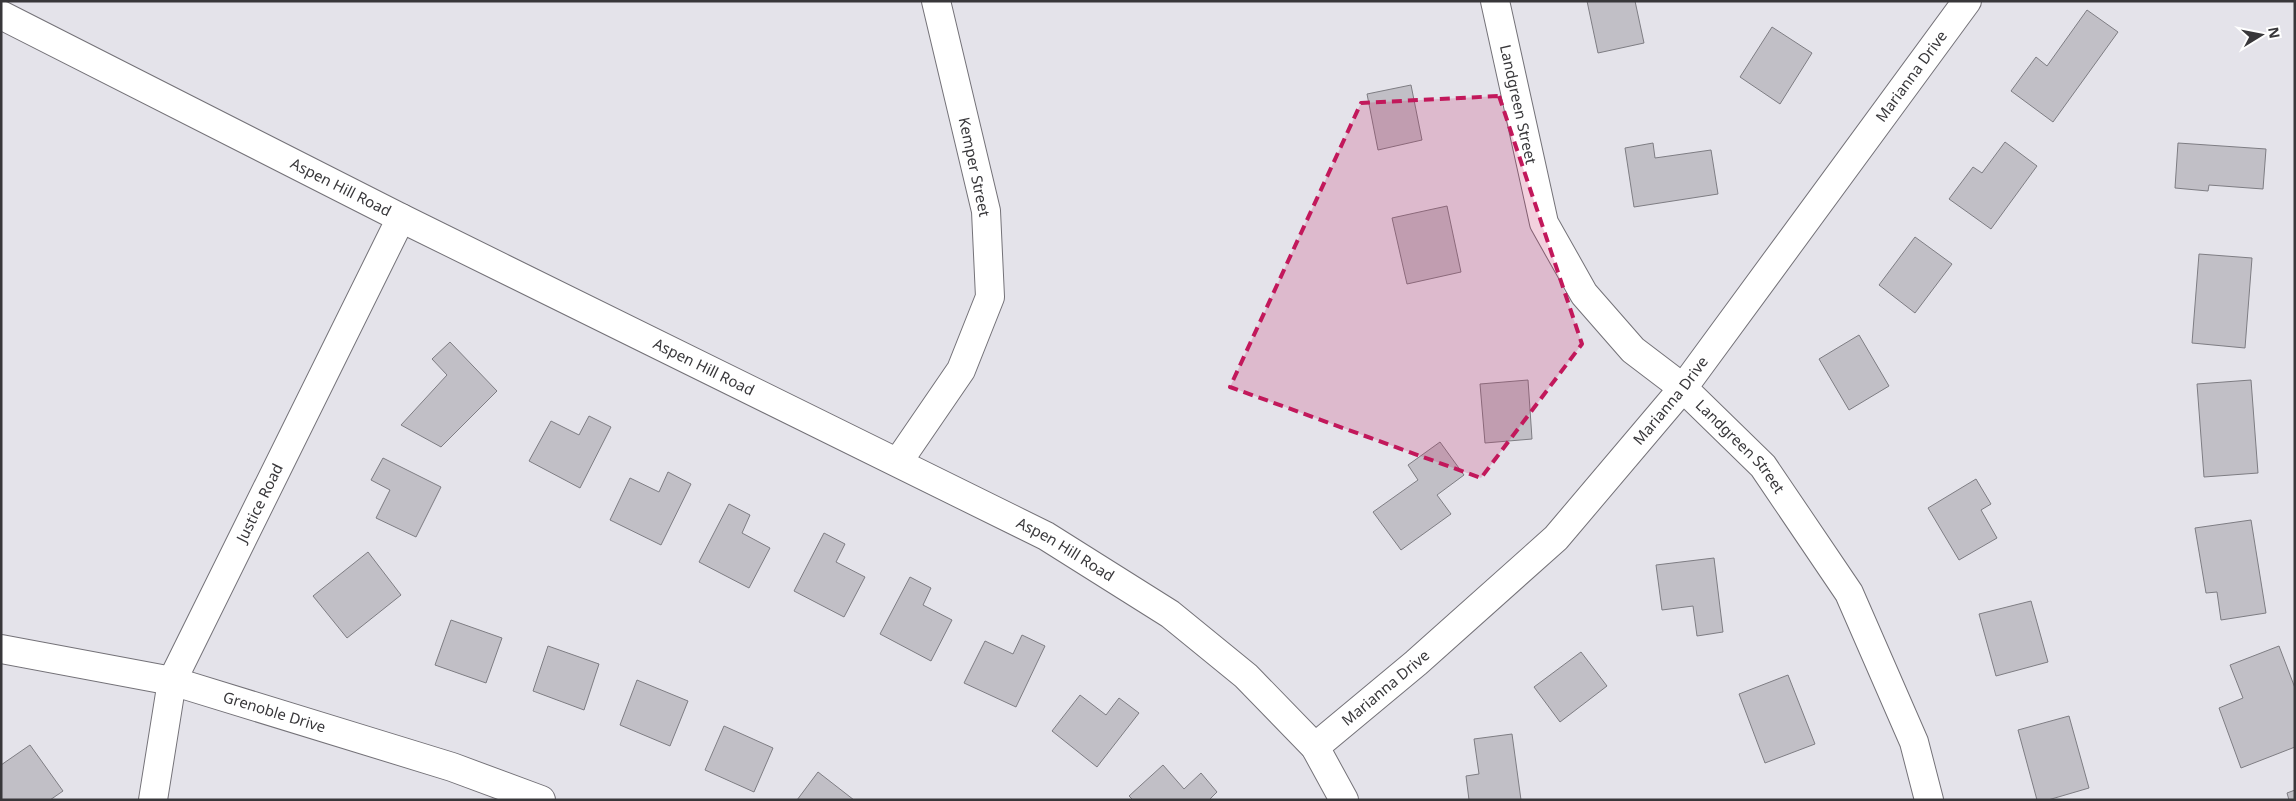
<svg xmlns="http://www.w3.org/2000/svg" width="2296" height="801" viewBox="0 0 2296 801" font-family="'Noto Sans',sans-serif">
	<style>
		.building { fill: #c1bfc6; stroke: #7e7d83 }
		.lines { fill: none; stroke-linecap: round; stroke-linejoin: round }
		.street-casing { stroke: #747278; stroke-width: 30 }
		.secondary-casing { stroke: #747278; stroke-width: 30 }
		.street { stroke: #fff; stroke-width: 28 }
		.secondary { stroke: #fff; stroke-width: 28 }
		.marked { fill: #c2185b; fill-opacity: 0.2; stroke: #c2185b; stroke-width: 4; stroke-dasharray: 10 6; stroke-linejoin: round }
		.labels { text-anchor: middle; stroke-width: 4.5; stroke-linejoin: round; paint-order: stroke }
		.street-label { font-size: 15px; fill: #38373a; stroke: #fff }
	</style>
	<rect width="100%" height="100%" fill="#e4e3ea"/>
	<g class="building">
		<polygon points="1587,1 1635,1 1644,43 1598,53"/>
		<polygon points="2087,10 2118,32 2053,122 2011,91 2036,57 2047,66"/>
		<polygon points="1772,27 1812,53 1780,104 1740,77"/>
		<polygon points="1411,85 1422,140 1378,150 1367,94"/>
		<polygon points="2005,142 2037,166 1991,229 1949,199 1973,167 1982,173"/>
		<polygon points="1653,143 1655,158 1711,150 1718,194 1634,207 1625,148"/>
		<polygon points="2178,143 2266,149 2263,189 2209,185 2208,191 2175,188"/>
		<polygon points="1447,206 1461,272 1407,284 1392,218"/>
		<polygon points="1915,237 1952,264 1915,313 1879,285"/>
		<polygon points="2199,254 2252,258 2245,348 2192,343"/>
		<polygon points="1859,335 1889,386 1849,410 1819,359"/>
		<polygon points="450,342 497,391 441,447 401,425 447,375 432,359"/>
		<polygon points="1528,380 1532,439 1485,443 1480,384"/>
		<polygon points="2251,380 2258,473 2204,477 2197,384"/>
		<polygon points="589,416 611,427 580,488 529,461 551,421 579,435"/>
		<polygon points="1440,442 1464,475 1437,495 1451,514 1401,550 1373,512 1418,480 1408,465"/>
		<polygon points="383,458 441,487 416,537 376,518 390,490 371,480"/>
		<polygon points="668,472 691,484 661,545 610,520 630,478 659,492"/>
		<polygon points="1976,479 1991,504 1981,510 1997,538 1959,560 1928,508"/>
		<polygon points="729,504 750,515 742,533 770,548 749,588 699,562"/>
		<polygon points="2251,520 2266,613 2221,620 2217,592 2206,593 2195,528"/>
		<polygon points="824,533 845,544 836,562 865,577 844,617 794,591"/>
		<polygon points="368,552 401,595 347,638 313,596"/>
		<polygon points="1714,558 1723,632 1697,636 1693,606 1662,610 1656,565"/>
		<polygon points="910,577 931,588 923,605 952,620 931,661 880,634"/>
		<polygon points="2031,601 2048,662 1996,676 1979,614"/>
		<polygon points="451,620 502,638 486,683 435,665"/>
		<polygon points="1022,635 1045,646 1016,707 964,683 985,641 1013,654"/>
		<polygon points="548,646 599,664 584,710 533,691"/>
		<polygon points="2279,646 2295,688 2295,747 2241,768 2219,708 2243,698 2230,665"/>
		<polygon points="1581,652 1607,686 1560,722 1534,687"/>
		<polygon points="1788,675 1815,744 1765,763 1739,694"/>
		<polygon points="637,680 688,701 670,746 620,725"/>
		<polygon points="1080,695 1106,715 1119,698 1139,713 1097,767 1052,731"/>
		<polygon points="2069,716 2089,788 2048,800 2037,800 2018,730"/>
		<polygon points="724,726 773,748 754,792 705,770"/>
		<polygon points="1512,734 1521,800 1469,800 1466,776 1479,774 1474,739"/>
		<polygon points="30,745 63,791 50,800 1,800 1,765"/>
		<polygon points="1163,765 1184,789 1201,773 1217,792 1209,800 1133,800 1129,796"/>
		<polygon points="818,772 854,800 797,800"/>
		<polygon points="2295,790 2295,800 2289,800 2287,793"/>
	</g>
	<g class="lines">
		<defs>
			<g id="street">
				<path id="s1" d="M1495,1L1544,223L1584,294L1633,350L1683,388L1763,466L1849,593L1914,742L1929,800"/>
				<polyline points="898,462 961,370 990,297 986,211 936,1"/>
				<path id="s2" d="M1,649L172,681L452,767L541,800"/>
				<path id="s3" d="M1315,747L1416,663L1556,538L1683,388L1967,1"/>
				<path id="s4" d="M153,800L172,681L401,218"/>
			</g>
			<g id="secondary">
				<path id="s5" d="M1,15L401,218L1046,536L1170,614L1246,676L1315,747L1344,800"/>
			</g>
		</defs>
		<use href="#street" class="street-casing"/>
		<use href="#secondary" class="secondary-casing"/>
		<use href="#street" class="street"/>
		<use href="#secondary" class="secondary"/>
	</g>
	<path class="marked" d="M1499,96L1582,344L1481,478L1230,387L1361,103Z"/>
	<g class="labels">
		<g class="street-label">
			<text dy="5" stroke="none"><textPath href="#s3" startOffset="902">Marianna Drive</textPath></text>
			<text dy="5" stroke="none"><textPath href="#s1" startOffset="106">Landgreen Street</textPath></text>
			<text transform="translate(974 167) rotate(78)" y="5">Kemper Street</text>
			<text dy="5" stroke="none"><textPath href="#s5" startOffset="381">Aspen Hill Road</textPath></text>
			<text dy="5" stroke="none"><textPath href="#s5" startOffset="786">Aspen Hill Road</textPath></text>
			<text dy="5" stroke="none"><textPath href="#s3" startOffset="498">Marianna Drive</textPath></text>
			<text dy="5" stroke="none"><textPath href="#s1" startOffset="528">Landgreen Street</textPath></text>
			<text dy="5" stroke="none"><textPath href="#s4" startOffset="319">Justice Road</textPath></text>
			<text dy="5" stroke="none"><textPath href="#s5" startOffset="1191">Aspen Hill Road</textPath></text>
			<text dy="5" stroke="none"><textPath href="#s3" startOffset="92">Marianna Drive</textPath></text>
			<text dy="5" stroke="none"><textPath href="#s2" startOffset="281">Grenoble Drive</textPath></text>
		</g>
	</g>
	<rect width="2296" height="801" fill="none" stroke="#38373a" stroke-width="5"/>
	<g transform="translate(2261 35) rotate(80)" stroke="#ffffff" stroke-width="4" paint-order="stroke">
	<path d="M0-4L9 19L0 12L-9 19Z" fill="#38373a"/>
	<text y="-8" font-size="14" font-weight="bold" text-anchor="middle" fill="#38373a">N</text>
	</g>
</svg>
